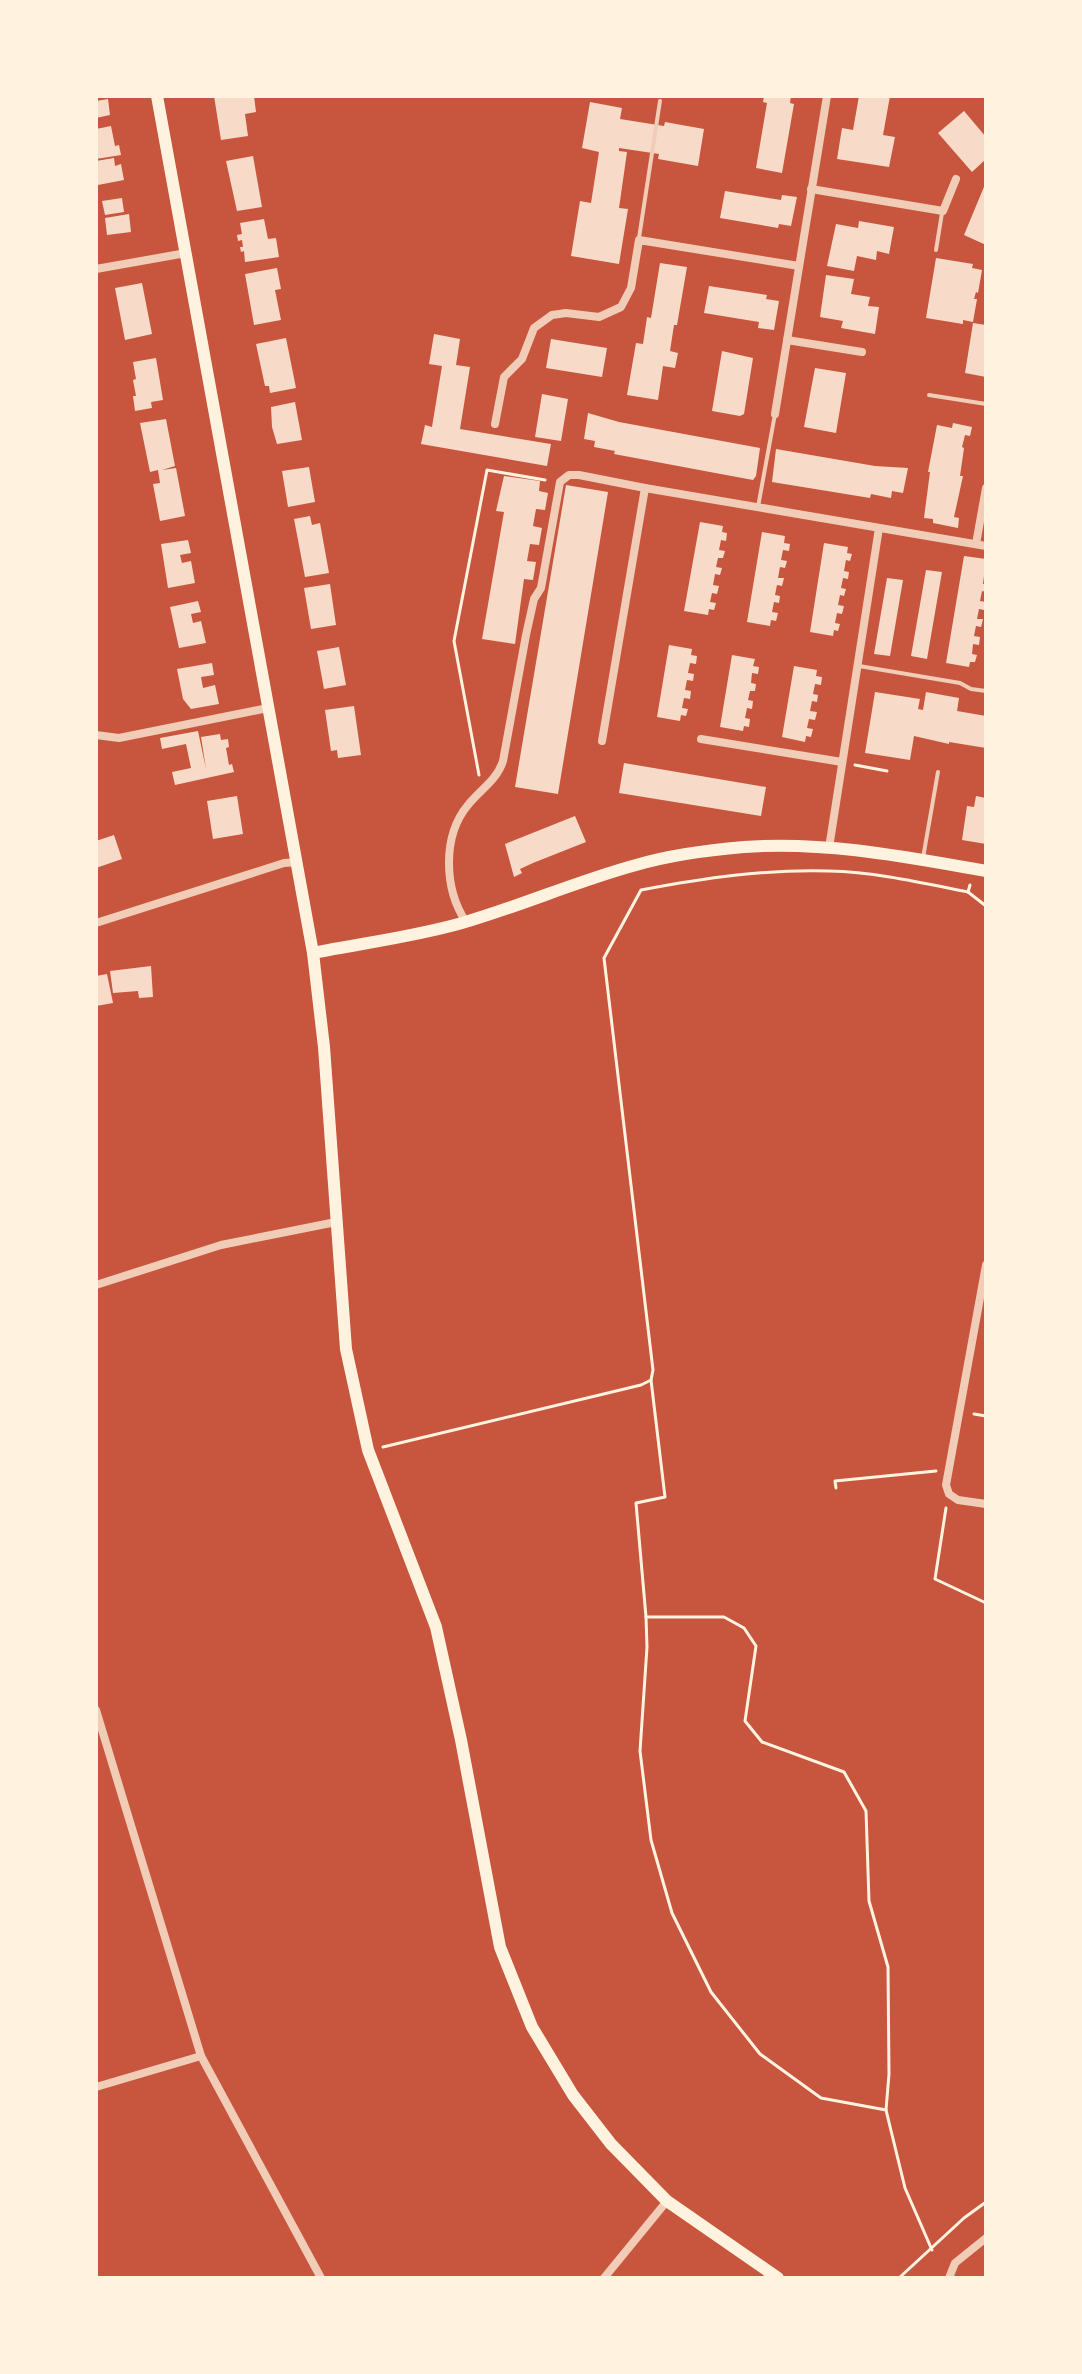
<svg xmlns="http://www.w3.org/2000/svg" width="1082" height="2374" viewBox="0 0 1082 2374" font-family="Roboto,sans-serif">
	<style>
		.building { fill: #f7dbc8 }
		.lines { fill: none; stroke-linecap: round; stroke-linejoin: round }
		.path { stroke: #fff3e0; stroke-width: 3 }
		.service { stroke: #f1ccb7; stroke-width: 4 }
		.minor { stroke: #f1ccb7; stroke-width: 8 }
		.secondary { stroke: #fff3e0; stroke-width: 12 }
	</style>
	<rect width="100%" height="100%" fill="#c8553d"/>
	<g class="building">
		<polygon points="214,96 254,96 256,112 245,114 248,136 221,140"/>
		<polygon points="764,96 791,96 790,103 794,104 782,173 756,168 767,103 763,102"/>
		<polygon points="859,96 890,96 883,135 895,137 889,167 837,159 842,128 853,130"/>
		<polygon points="108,99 110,115 96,118 96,101"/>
		<polygon points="590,102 622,108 620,119 664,126 665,122 704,129 698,166 658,159 659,154 619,148 619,151 627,152 619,208 628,209 619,264 571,256 580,201 591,203 599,152 582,148"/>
		<polygon points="964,111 986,137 986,159 972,172 938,133"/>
		<polygon points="111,126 115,146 119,145 121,155 96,159 96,129"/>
		<polygon points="253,156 262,207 237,211 226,161"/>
		<polygon points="114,158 115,166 121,164 124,180 98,185 96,161"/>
		<polygon points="986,182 986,245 964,235"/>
		<polygon points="725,191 781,200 782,195 797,197 791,226 779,224 778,228 720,218"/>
		<polygon points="122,198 124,212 105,215 102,201"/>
		<polygon points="129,214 131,232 107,235 105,218"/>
		<polygon points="264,219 268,239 276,238 279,257 245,262 244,251 241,252 240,247 243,247 242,240 238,241 237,235 242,234 240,223"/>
		<polygon points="859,221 894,227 889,254 877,251 876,260 857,256 854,271 827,266 836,224 858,228"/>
		<polygon points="936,258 973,264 972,268 982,270 978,293 976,292 974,299 977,299 973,322 963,320 963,324 926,318"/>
		<polygon points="660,263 687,267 677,325 674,325 670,351 678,353 675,368 663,366 658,400 627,395 636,343 643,344 647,317 651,318"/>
		<polygon points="277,268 281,289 275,290 281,320 254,325 245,274"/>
		<polygon points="826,275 854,279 851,294 870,297 868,306 879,307 875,334 841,328 843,321 820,317"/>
		<polygon points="142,283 152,334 125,340 115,288"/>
		<polygon points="709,286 767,295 766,299 779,301 774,330 758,328 759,322 704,313"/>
		<polygon points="973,323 986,325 986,377 965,373"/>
		<polygon points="434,334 460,339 456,365 470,367 460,429 551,444 547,466 421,444 425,425 432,427 442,366 429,364"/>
		<polygon points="286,338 296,388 270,393 269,386 265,386 256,344"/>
		<polygon points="551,339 607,348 602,377 546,368"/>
		<polygon points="722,351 753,358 744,414 740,416 712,411"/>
		<polygon points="156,358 163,400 151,402 152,408 135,411 133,396 136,396 133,380 136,379 133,362"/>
		<polygon points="815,368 846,373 836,433 804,427"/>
		<polygon points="542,394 568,399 561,441 535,437"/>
		<polygon points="295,402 302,440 277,444 272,427 271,407"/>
		<polygon points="588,413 619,422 760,448 756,476 753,480 710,472 614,454 615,451 594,447 595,441 584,439"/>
		<polygon points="166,419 175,466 162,470 176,468 185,516 160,521 153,484 160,483 158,470 150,472 140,423"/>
		<polygon points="953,423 972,427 970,436 965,435 962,447 964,448 960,476 963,476 954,517 959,518 958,528 933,523 933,519 924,518 930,472 928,472 937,425 952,428"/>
		<polygon points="776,449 875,466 908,468 903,493 892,491 891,498 871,494 870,498 772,482"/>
		<polygon points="309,467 315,502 288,507 282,471"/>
		<polygon points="504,476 540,481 539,491 548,493 545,510 536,509 533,526 542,528 539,545 530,544 527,561 536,562 533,580 524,579 515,644 482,639 504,512 496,511"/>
		<polygon points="566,485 608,492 558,794 515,787"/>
		<polygon points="310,516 312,525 320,523 329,573 305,577 294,519"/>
		<polygon points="700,522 723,526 722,532 727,533 726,541 721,540 719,550 725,551 723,558 718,558 716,567 722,568 720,575 715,574 713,585 719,586 717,594 712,593 710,602 716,603 714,610 709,609 708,615 684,611"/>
		<polygon points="762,532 785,536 784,543 790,544 789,551 783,550 781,560 787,561 785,568 780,567 778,578 784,578 782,586 777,585 775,595 780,596 779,603 774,602 772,612 778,613 776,621 771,620 770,626 747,622"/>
		<polygon points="188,540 191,553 180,555 182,563 191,561 195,583 168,588 161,544"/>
		<polygon points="824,543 848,547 847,553 852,554 850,561 846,560 844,571 849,572 848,579 843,578 841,588 846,589 844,596 840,595 838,605 844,606 842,614 837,613 835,623 840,624 838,631 834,630 833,636 810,632"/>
		<polygon points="964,556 986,559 983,584 986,584 986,592 982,591 980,601 986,602 984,610 979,609 977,619 983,619 981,627 976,626 974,636 980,637 979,645 973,644 972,654 977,655 975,662 970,662 969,667 946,663"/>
		<polygon points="926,570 942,572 927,659 911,656"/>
		<polygon points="887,578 903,580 890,656 874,654"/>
		<polygon points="330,584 336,625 311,629 304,588"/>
		<polygon points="198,601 201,612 191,614 193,623 201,621 206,643 179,648 170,607"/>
		<polygon points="669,645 692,649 691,655 697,656 696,664 690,663 688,673 694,674 693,681 687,680 685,690 691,691 690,699 684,698 682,708 688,709 686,716 681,715 680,721 657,717"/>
		<polygon points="339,647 346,685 324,689 317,651"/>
		<polygon points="732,655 755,659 753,666 759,667 758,674 752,673 751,683 756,684 755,691 750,691 748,700 753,701 752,709 747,708 745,718 750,719 749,727 744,726 743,731 720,727"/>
		<polygon points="212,663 214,675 201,677 203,688 215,685 219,704 191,709 183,699 177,669"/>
		<polygon points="794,666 817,670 816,676 822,677 821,685 815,684 813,694 818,695 817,702 812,701 810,711 817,712 815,720 809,719 807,728 813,729 811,737 806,736 805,742 782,737"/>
		<polygon points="875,692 920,699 918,709 923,710 926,692 959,698 957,711 986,716 986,748 949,742 949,744 914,736 910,760 865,753"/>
		<polygon points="354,706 361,755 338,758 337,750 331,751 325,710"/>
		<polygon points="198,731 206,769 201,737 220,734 221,740 228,739 229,747 226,748 229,765 232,764 234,772 175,785 172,772 191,768 186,744 162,749 160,738"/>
		<polygon points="624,763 766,787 761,816 619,793"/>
		<polygon points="237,796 243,834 213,839 207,801"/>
		<polygon points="976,796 986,798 986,844 962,840 967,806 974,807"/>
		<polygon points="575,816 586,842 533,863 520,869 522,873 514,877 505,844"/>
		<polygon points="114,835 122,859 96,868 96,841"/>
		<polygon points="151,966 153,997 139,998 138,991 113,993 110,971"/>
		<polygon points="107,974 113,1003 96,1006 96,976"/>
	</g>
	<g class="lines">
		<g class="path">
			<polyline points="855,765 887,771"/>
			<polyline points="479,775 454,641 487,470 545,480"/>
			<polyline points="968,892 986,906"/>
			<polyline points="651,1380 665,1497 636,1503 646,1617 724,1617 744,1628 756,1646 745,1721 762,1742 844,1772 866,1811 869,1901 888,1967 889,2074 886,2110 905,2188 932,2250"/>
			<polyline points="974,1414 986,1416"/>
			<path d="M383,1447L641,1385L651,1380L653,1370L604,958L641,890C704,878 765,869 829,871C876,872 923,883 968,892L970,885"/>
			<polyline points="836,1488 835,1481 936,1471"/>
			<polyline points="946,1508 935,1579 986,1603"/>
			<polyline points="646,1617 647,1647 640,1751 651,1840 672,1913 711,1992 760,2054 821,2098 886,2110"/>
			<polyline points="899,2278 964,2218 986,2202"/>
		</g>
		<g class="service">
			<polyline points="639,238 660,101"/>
			<polyline points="936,250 942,213"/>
			<polyline points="929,395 986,404"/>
			<polyline points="758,507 775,414"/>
			<polyline points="859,666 960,683 971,689 986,691"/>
			<polyline points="923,858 938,772"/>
		</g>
		<g class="minor">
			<polyline points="811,189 943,211 956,179"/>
			<polyline points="96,269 186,253"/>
			<polyline points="787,340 862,352"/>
			<polyline points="775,414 827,96"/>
			<polyline points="495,424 504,377 522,359 534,328 552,315 566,313 599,317 621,307 631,288 639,240 799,266"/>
			<polyline points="976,544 986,488"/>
			<polyline points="96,735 119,738 268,708"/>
			<polyline points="701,739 842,762"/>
			<polyline points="602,741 645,488 986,546"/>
			<polyline points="829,848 879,528"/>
			<path d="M466,922C444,889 442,836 468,805C480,790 497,780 503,761L526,635L534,599L541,588L560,482L569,475H579L645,488"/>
			<polyline points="96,923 284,863 298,862"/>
			<polyline points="986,1265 946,1485 949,1494 958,1500 986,1504"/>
			<polyline points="96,1285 221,1245 336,1222"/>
			<polyline points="96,1710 201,2056 321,2278"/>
			<polyline points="96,2087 201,2056"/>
			<polyline points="604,2278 667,2201"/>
			<polyline points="949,2278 955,2263 986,2238"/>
		</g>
		<g class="secondary">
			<polyline points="157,96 313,953 324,1047 346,1349 368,1450 436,1627 461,1740 500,1947 532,2027 573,2095 611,2144 667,2201 778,2278"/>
			<path d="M313,953C363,943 413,937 462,923C521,906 577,881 636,865C670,855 708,850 744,847C826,841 906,857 986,871"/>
		</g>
	</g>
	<rect width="1082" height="2374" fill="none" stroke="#fff3e0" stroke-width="196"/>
</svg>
